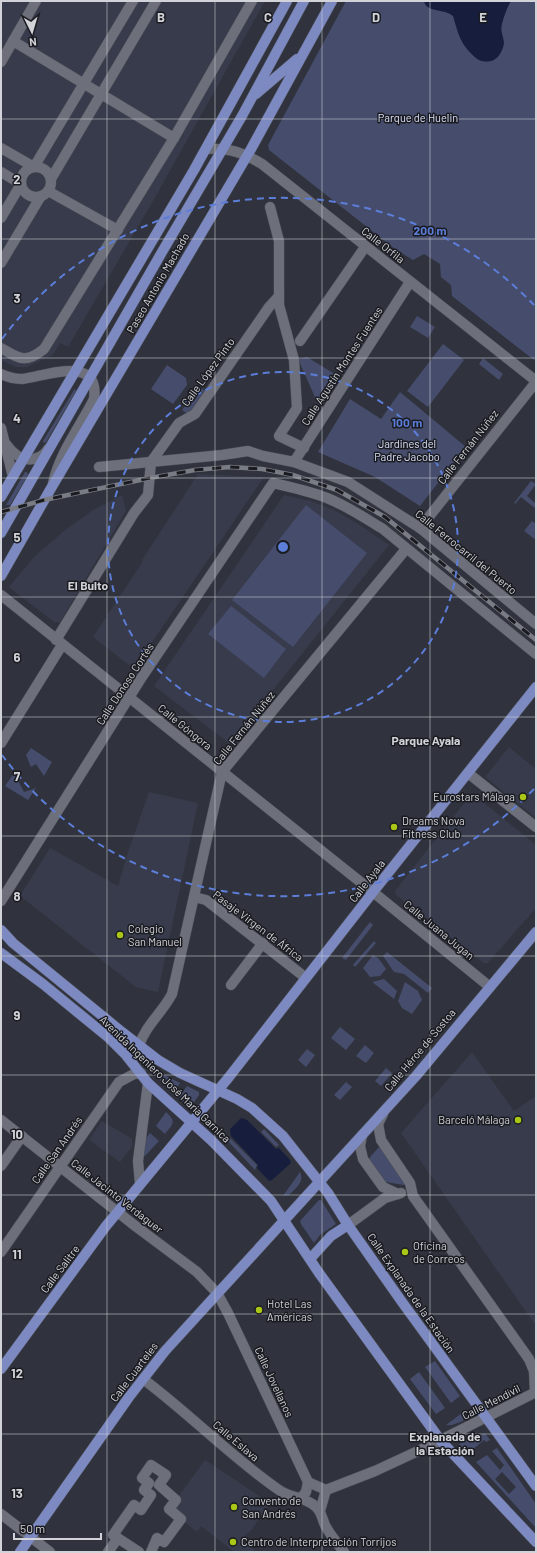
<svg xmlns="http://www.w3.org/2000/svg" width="537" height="1553" viewBox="0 0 537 1553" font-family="Barlow,sans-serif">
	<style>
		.built { fill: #373b4b }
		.green { fill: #464d6c; fill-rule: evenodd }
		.water { fill: #171d3d }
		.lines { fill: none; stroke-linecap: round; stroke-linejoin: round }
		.minor-casing { stroke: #4c4f57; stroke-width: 11 }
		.major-casing { stroke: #4c4f57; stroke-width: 11 }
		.minor { stroke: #6d707b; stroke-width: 10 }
		.major { stroke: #7d89c1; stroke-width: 10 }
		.rail-casing { stroke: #797c84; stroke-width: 4.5 }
		.rail { stroke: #1a1b20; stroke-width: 3; stroke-dasharray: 9; stroke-linecap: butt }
		.grid { fill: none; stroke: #d1d3d9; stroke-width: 1; stroke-opacity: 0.55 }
		.ring { fill: none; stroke: #5c7dd8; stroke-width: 2; stroke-dasharray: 7 5 }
		.poi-dot { fill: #aac717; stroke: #1a1b20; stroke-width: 1.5 }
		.labels { text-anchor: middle; stroke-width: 3; stroke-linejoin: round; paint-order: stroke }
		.park-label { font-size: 11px; fill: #dae1fb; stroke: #1a1b20 }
		.street-label { font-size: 11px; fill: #d1d3d9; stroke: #1a1b20 }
		.poi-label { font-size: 11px; fill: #d1d3d9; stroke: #1a1b20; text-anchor: start }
		.neighbourhood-label { font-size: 12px; font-weight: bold; fill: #d1d3d9; stroke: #1a1b20 }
		.grid-label { font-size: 13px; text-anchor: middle; font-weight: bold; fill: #d1d3d9; stroke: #1a1b20; stroke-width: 3; stroke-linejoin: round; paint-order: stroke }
		.centre { fill: #5c7dd8; stroke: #1a1b20; stroke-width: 2 }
		.ring-label { font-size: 12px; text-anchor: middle; font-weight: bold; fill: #5c7dd8; stroke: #1a1b20; stroke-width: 3; stroke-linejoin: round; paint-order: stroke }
	</style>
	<rect width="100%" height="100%" fill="#30333d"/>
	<g class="built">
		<polygon points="1,1 265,1 153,201 68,347 60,343 53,355 27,367 16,367 3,361 1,363"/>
		<polygon points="198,474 264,477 134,669 93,637 143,561 142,560"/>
		<polygon points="122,495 126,511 60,622 54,622 9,587 35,556 65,530 93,510"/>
		<polygon points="284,495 311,501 334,510 360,525 389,545 230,744 154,686"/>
		<polygon points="509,747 536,769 536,818 485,777"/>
		<polygon points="149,792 198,803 158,992 136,987 20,896 50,848 118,886 127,855"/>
		<polygon points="472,793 536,845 536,908 488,963 484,963 396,895 395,891"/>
		<polygon points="472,1052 514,1111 536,1096 536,1326 401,1133"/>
		<polygon points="102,1121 132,1139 132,1147 120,1162 89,1140"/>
		<polygon points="205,1460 270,1503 253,1528 242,1539 257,1552 234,1552 201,1526 197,1532 169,1509"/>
	</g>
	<g class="green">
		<polygon points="346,1 536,1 536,357 534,360 452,296 451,285 441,277 440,264 424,254 413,260 395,249 269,150 268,145"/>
		<polygon points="417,316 435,327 428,338 410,327"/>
		<polygon points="443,344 464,360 428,407 407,391"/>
		<polygon points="307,357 338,376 319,406 298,359"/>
		<polygon points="483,358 503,374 499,380 479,364"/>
		<polygon points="167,365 186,378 187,385 173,404 151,389"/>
		<polygon points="199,388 205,390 189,415 182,410"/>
		<polygon points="75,389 76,391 46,442 44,443 43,441 74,390"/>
		<polygon points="400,392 466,447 420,506 375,477 318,452 350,399 381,419"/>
		<polygon points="25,472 27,472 28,475 10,505 6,505"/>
		<polygon points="531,481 536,484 527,496 536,504 536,509 521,497 515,504 514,503"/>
		<polygon points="306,505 367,553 293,647 232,600"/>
		<polygon points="532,521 536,524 536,540 524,531"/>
		<polygon points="231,606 286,649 264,678 208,634"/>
		<polygon points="31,748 52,762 44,776 36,764 31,767 26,755"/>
		<polygon points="14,773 24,792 36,788 28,800 5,786"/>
		<polygon points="370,922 373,925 346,960 342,958"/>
		<polygon points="374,941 376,943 355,967 353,965"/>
		<polygon points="387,952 432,988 428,993 404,974 394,972 383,956"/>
		<polygon points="373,955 379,959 386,969 380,976 370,977 363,968"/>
		<polygon points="384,979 397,991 394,999 372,982"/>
		<polygon points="405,982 418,991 422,1000 412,1014 402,1008 398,1001"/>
		<polygon points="340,1027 355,1039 346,1050 331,1038"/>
		<polygon points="365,1045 374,1053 366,1063 356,1056"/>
		<polygon points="307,1049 315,1055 306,1067 298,1060"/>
		<polygon points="148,1067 180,1083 174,1092 146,1068"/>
		<polygon points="386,1068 392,1073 381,1086 375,1081"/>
		<polygon points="346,1082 352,1087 340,1100 334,1095"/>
		<polygon points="187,1086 199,1092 199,1095 192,1105 187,1105 179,1097"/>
		<path d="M166,1112C177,1122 173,1124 165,1134L156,1126Z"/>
		<polygon points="264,1129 279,1145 276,1147 261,1132"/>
		<polygon points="150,1133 159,1141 145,1156 143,1156 143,1142"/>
		<polygon points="229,1137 257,1165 255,1170 227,1140"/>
		<polygon points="379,1147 381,1148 407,1185 404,1185 386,1182 370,1160 370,1157"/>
		<path d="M300,1172C305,1182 295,1189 289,1195L283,1196Z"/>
		<polygon points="319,1200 321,1200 336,1224 320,1235 314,1243 301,1224 300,1221"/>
		<polygon points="435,1361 460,1396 451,1403 425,1367"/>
		<polygon points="419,1372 445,1408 436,1414 410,1379"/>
		<polygon points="466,1410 463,1421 452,1425 446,1425"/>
		<polygon points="485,1433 490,1440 486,1442 484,1440 472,1450 474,1453 470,1456 459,1444"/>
		<path d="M497,1448L536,1504V1528L476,1462L487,1455L500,1470L504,1465L492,1451ZM502,1472L516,1487L509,1494L495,1479Z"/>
	</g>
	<g class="water">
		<path d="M424,1H511C507,8 504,16 502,24C500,30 503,36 504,42C504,49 498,60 491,61C485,62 481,62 476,58C460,44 459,36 453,16C444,8 426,13 424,1Z"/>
		<polygon points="242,1118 247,1120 276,1149 279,1148 290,1160 291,1163 272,1180 269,1181 257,1168 258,1165 231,1136 230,1129 240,1119"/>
	</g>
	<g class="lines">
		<defs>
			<g id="minor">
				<polyline points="36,1 13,41 174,138 252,1"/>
				<polyline points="1,62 13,41"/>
				<polyline points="1,148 34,167 133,1"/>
				<path d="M206,149C230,148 242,152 262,164L536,381"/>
				<circle cx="36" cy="182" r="15"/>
				<polyline points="1,172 21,184 1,218"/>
				<polyline points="51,179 156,1"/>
				<polyline points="48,191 118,230"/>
				<polyline points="270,207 279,241 279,305 294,360 297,408 279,436 304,448"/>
				<polyline points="1,263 41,196"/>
				<polyline points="300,341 365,247"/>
				<path d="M1,348C20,359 25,364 44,349L174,138"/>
				<path d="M1,374C7,377 15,379 22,379C46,376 100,354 94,399C80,427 60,452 53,483"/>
				<polyline points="1,428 13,477"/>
				<path d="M6,444C13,454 25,464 39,457C42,456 46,452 48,449"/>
				<polyline points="294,462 410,282"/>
				<polyline points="99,467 222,455 248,451 263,456 294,462 348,482 420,528 536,624"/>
				<polyline points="420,528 536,382"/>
				<polyline points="1,595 373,892 490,987"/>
				<polyline points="56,640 134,513 148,495 151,462 179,423 195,414 269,307 279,296"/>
				<polyline points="1,743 62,645"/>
				<polyline points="468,773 536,827"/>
				<polyline points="194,897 206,900 306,978"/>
				<path d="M1,901L140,680L273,483C291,487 309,491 327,498C347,506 365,518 383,529L536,654"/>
				<polyline points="231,985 263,943"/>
				<path d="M139,1046C145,1026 162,1013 172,994L222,772L406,549"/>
				<polyline points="383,1114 378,1124 381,1140 410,1183 413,1196 529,1359 534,1371 535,1393"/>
				<polyline points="1,1120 134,1225 197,1272 217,1293 228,1313 308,1482 306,1492 301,1498"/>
				<polyline points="362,1135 360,1146 363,1159 383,1187 398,1194"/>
				<polyline points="1,1166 22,1136"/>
				<polyline points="140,1184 138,1161 148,1083"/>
				<polyline points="348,1225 385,1198 401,1193"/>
				<polyline points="1,1252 119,1082 134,1074 141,1073"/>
				<path d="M143,1379C190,1414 231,1457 279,1490C290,1498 305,1497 315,1506C322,1511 322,1520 326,1527C331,1536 338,1544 344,1552"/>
				<polyline points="308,1482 326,1490"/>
				<polyline points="326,1490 375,1471 431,1445 536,1392"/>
				<polyline points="320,1511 326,1490"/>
				<polyline points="1,1514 50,1552"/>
				<polyline points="108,1552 118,1538"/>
				<polyline points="139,1552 113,1535 134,1505 141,1510 151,1495 144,1490 149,1483 142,1478 151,1465 166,1475 159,1485 176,1500 169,1509 181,1519 164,1542 157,1538 151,1552"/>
			</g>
			<g id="major">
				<polyline points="256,94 297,59"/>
				<polyline points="1,497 194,170 287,1"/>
				<polyline points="1,533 162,252 242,116 304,1"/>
				<polyline points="1,576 50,490 251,149 332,1"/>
				<polyline points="1,930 13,943 122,1032 158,1060 180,1073 237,1099 252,1108 283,1136 328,1193 348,1225 402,1302 536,1486"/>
				<polyline points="1,953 43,984 109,1038 125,1054 148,1083 211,1140 271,1201 319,1273 441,1441 536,1542"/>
				<polyline points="310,1259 331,1236 348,1225"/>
				<polyline points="1,1369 106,1226 229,1077 373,892 536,687"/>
				<polyline points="20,1552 129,1397 165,1351 416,1076 536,932"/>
			</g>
		</defs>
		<use href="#minor" class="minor-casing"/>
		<use href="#major" class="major-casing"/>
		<use href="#minor" class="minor"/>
		<use href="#major" class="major"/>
		<defs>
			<polyline id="rail" points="1,512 44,500 150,478 195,470 230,467 262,469 293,475 337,490 385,517 536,640"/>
		</defs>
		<use href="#rail" class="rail-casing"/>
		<use href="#rail" class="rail"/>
	</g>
	<path class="grid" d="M107,1V1552M215,1V1552M322,1V1552M430,1V1552M1,119H536M1,239H536M1,358H536M1,478H536M1,597H536M1,717H536M1,836H536M1,956H536M1,1075H536M1,1195H536M1,1314H536M1,1434H536"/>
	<g class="ring">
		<circle cx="283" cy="547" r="175"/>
		<path d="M534 789A349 349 0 0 1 2 755M2 339A349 349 0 0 1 534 305"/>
	</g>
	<g class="poi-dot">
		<circle cx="523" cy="797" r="4"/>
		<circle cx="394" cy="827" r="4"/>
		<circle cx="120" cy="935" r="4"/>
		<circle cx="518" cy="1120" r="4"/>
		<circle cx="405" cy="1252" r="4"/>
		<circle cx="259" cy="1310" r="4"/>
		<circle cx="234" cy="1507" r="4"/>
		<circle cx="233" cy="1542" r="4"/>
	</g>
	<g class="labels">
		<g class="park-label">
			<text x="418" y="122">Parque de Huelin</text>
			<text x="407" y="448">Jardines del<tspan x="407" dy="13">Padre Jacobo</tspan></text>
		</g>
		<g class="street-label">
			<text transform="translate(383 245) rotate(38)" y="4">Calle Orfila</text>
			<text transform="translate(158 283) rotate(-60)" y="4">Paseo Antonio Machado</text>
			<text transform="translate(342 366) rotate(-57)" y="4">Calle Agustín Montes Fuentes</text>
			<text transform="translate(208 372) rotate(-54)" y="4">Calle López Pinto</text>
			<text transform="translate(468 447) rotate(-52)" y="4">Calle Fernán Núñez</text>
			<text transform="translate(466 552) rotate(39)" y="4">Calle Ferrocarril del Puerto</text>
			<text transform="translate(125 684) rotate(-57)" y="4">Calle Donoso Cortés</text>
			<text transform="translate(185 727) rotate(39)" y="4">Calle Góngora</text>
			<text transform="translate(244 728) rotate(-51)" y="4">Calle Fernán Núñez</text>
			<text transform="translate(367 881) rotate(-52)" y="4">Calle Ayala</text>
			<text transform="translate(258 926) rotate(37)" y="4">Pasaje Virgen de África</text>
			<text transform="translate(439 930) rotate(39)" y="4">Calle Juana Jugan</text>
			<text transform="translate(420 1050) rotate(-50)" y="4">Calle Héroe de Sostoa</text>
			<text transform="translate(165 1079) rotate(44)" y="4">Avenida Ingeniero José María Garnica</text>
			<text transform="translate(57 1150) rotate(-55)" y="4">Calle San Andrés</text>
			<text transform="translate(117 1196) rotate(38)" y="4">Calle Jacinto Verdaguer</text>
			<text transform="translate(60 1269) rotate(-53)" y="4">Calle Salitre</text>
			<text transform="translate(411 1293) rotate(55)" y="4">Calle Explanada de la Estación</text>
			<text transform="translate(134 1372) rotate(-53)" y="4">Calle Cuarteles</text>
			<text transform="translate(274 1382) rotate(65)" y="4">Calle Jovellanos</text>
			<text transform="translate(491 1402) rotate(-27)" y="4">Calle Mendívil</text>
			<text transform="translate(236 1441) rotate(40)" y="4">Calle Eslava</text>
		</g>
		<g class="poi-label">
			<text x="515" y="801" text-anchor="end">Eurostars Málaga</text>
			<text x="402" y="825">Dreams Nova<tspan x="402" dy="13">Fitness Club</tspan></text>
			<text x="128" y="933">Colegio<tspan x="128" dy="13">San Manuel</tspan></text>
			<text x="510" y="1124" text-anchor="end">Barceló Málaga</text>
			<text x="413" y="1250">Oficina<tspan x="413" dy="13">de Correos</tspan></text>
			<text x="267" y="1308">Hotel Las<tspan x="267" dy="13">Américas</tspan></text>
			<text x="242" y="1505">Convento de<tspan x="242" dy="13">San Andrés</tspan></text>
			<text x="241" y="1546">Centro de Interpretación Torrijos</text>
		</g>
		<g class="neighbourhood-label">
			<text x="88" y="590">El Bulto</text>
			<text x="426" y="745">Parque Ayala</text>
			<text x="445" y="1441">Explanada de<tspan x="445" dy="14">la Estación</tspan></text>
		</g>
	</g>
	<g class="grid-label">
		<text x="161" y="22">B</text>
		<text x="268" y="22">C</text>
		<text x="376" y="22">D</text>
		<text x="483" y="22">E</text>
		<text x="17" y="184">2</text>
		<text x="17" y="303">3</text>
		<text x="17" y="423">4</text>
		<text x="17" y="542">5</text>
		<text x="17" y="662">6</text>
		<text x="17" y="781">7</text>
		<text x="17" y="901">8</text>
		<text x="17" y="1020">9</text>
		<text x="17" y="1139">10</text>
		<text x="17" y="1259">11</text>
		<text x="17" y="1378">12</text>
		<text x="17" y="1498">13</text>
	</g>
	<circle cx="283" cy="547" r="6" class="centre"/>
	<g class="ring-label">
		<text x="430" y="235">200 m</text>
		<text x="407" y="427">100 m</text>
	</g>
	<rect width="537" height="1553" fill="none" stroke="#d1d3d9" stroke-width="4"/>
	<g transform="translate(32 32) rotate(175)" stroke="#1a1b20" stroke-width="3" paint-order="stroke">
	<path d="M0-3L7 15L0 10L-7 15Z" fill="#d1d3d9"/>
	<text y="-6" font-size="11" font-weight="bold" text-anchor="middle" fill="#d1d3d9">N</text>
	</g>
	<path d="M14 1533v6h87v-6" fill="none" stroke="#d1d3d9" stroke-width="2"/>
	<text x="20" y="1533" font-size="12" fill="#d1d3d9" stroke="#1a1b20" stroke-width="3" paint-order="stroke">50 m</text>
</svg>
